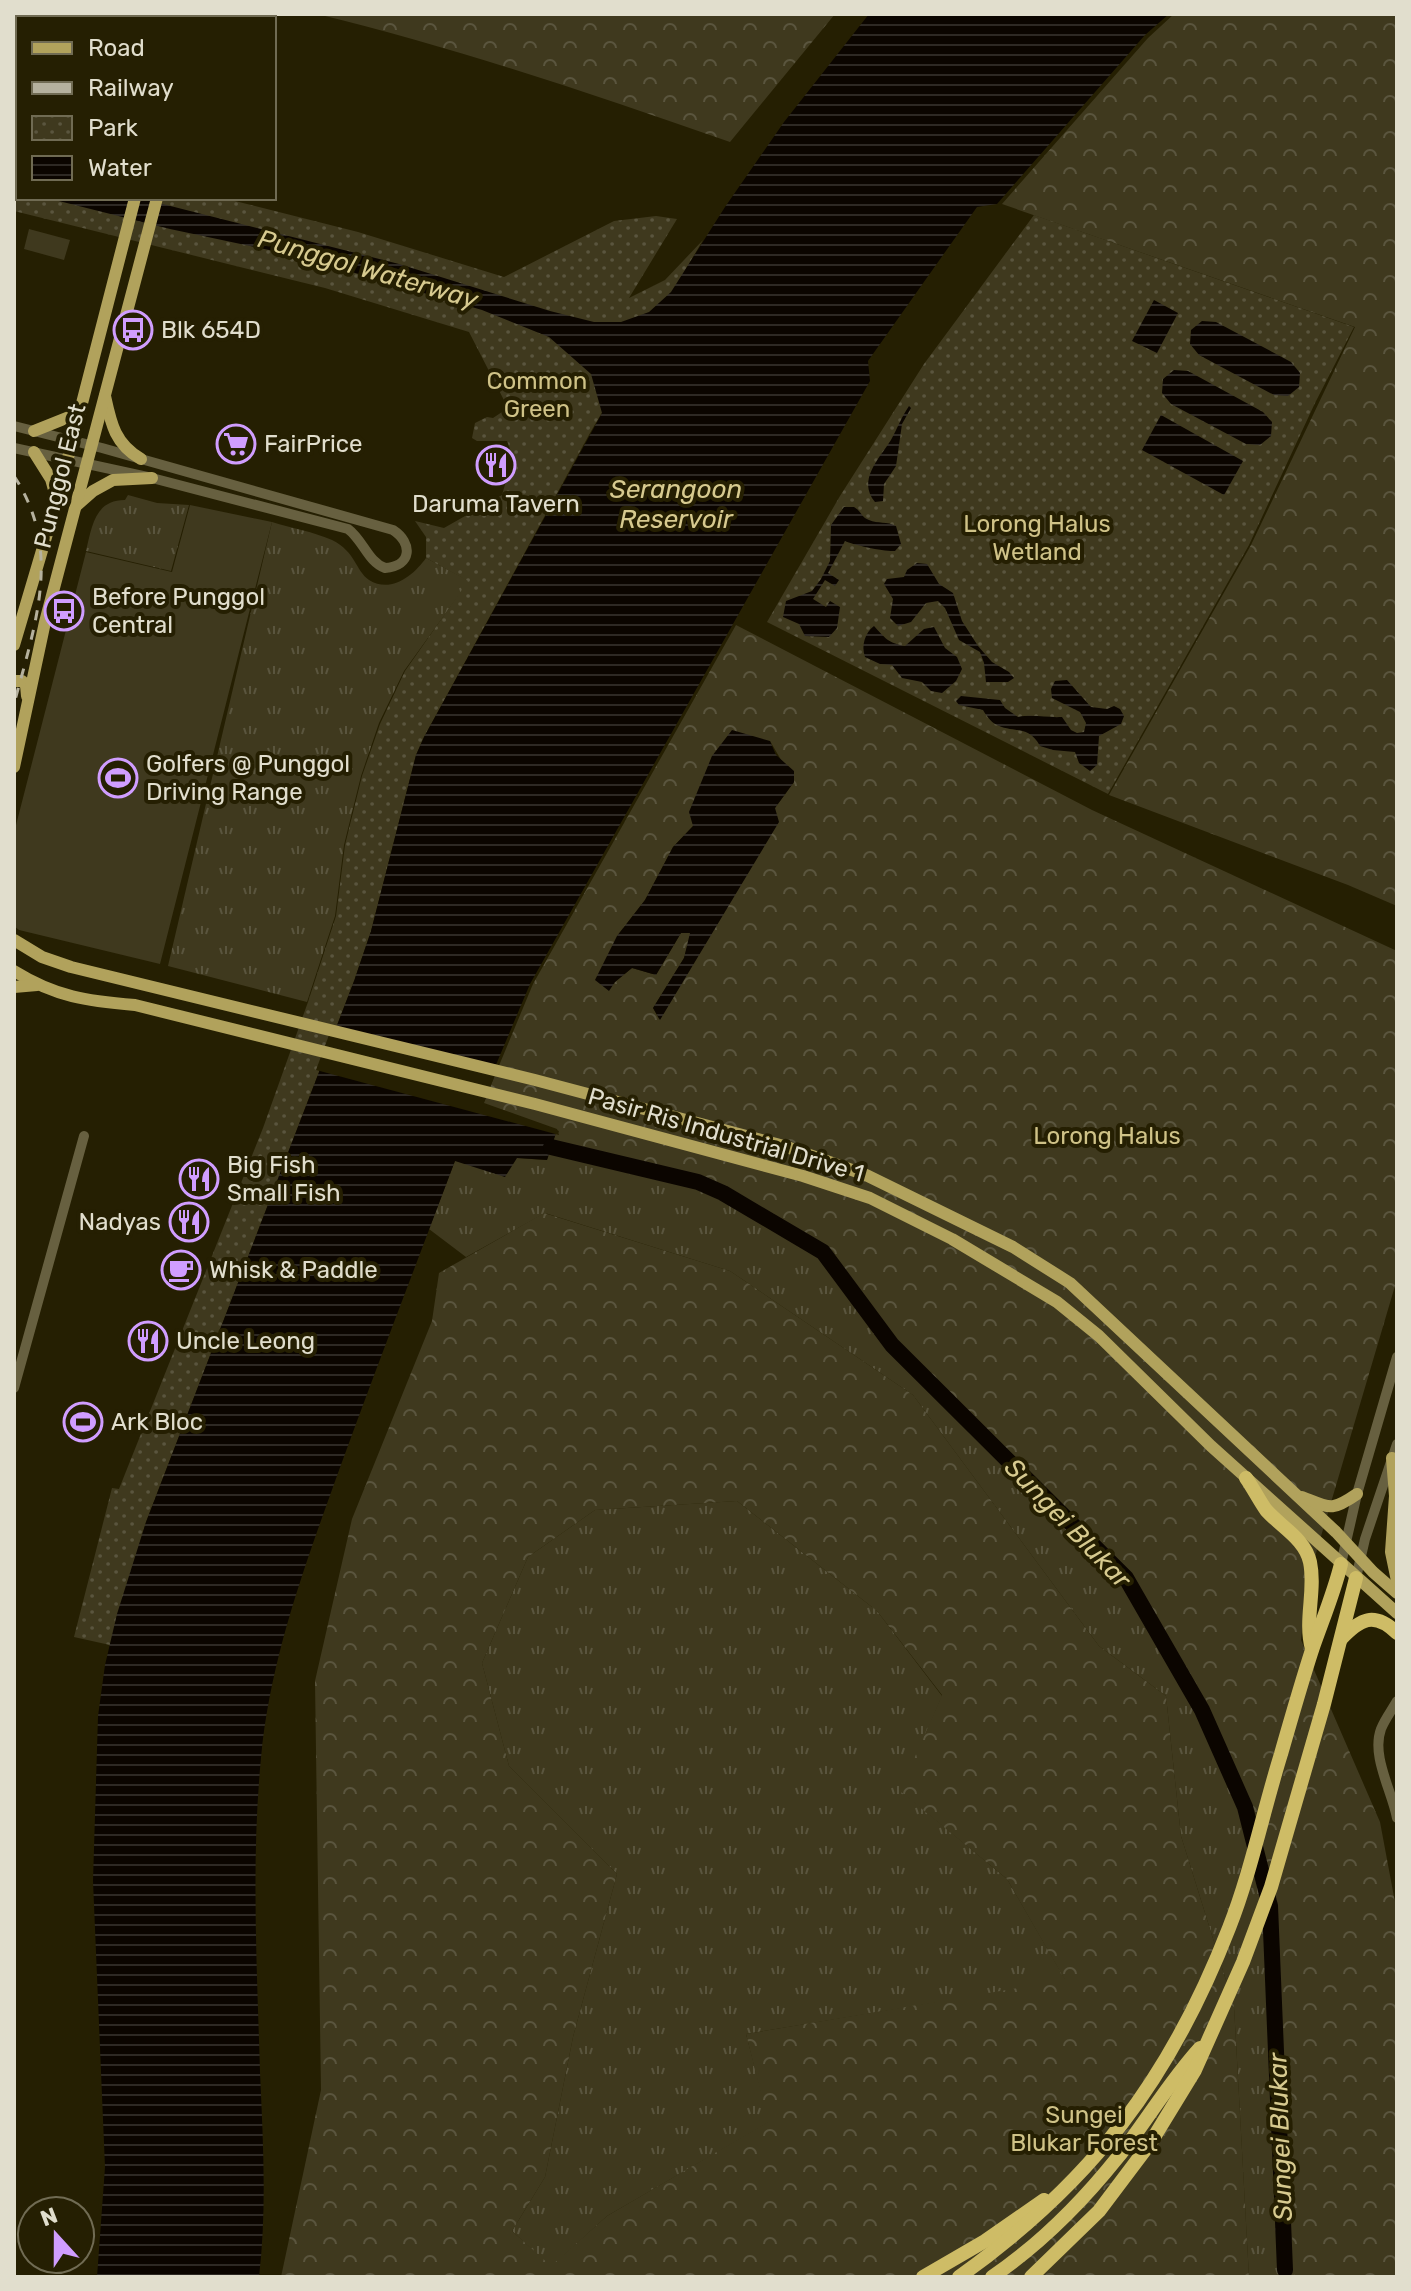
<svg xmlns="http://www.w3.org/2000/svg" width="1411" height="2291" viewBox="0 0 1411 2291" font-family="Rubik,sans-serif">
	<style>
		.grass { fill: url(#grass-tufts) }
		.forest { fill: url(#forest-crowns); fill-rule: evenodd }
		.park { fill: url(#park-dots) }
		.pitch { fill: #3f391e }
		.water { fill: url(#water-rules) }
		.pier { fill: #251f02 }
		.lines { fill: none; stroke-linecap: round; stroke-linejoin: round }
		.river { stroke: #0b0500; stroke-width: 16 }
		.minor { stroke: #676040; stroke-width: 10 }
		.major { stroke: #b1a25c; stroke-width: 12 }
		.highway { stroke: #cebc66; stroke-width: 14 }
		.rail { stroke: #b5b19e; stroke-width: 3; stroke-dasharray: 10 10; stroke-linecap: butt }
		.labels { text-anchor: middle; stroke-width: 8; stroke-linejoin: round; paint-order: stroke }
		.poi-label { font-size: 24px; fill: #e1decd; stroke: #251f02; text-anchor: start }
		.park-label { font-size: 24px; fill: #cfc287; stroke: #251f02 }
		.street-label { font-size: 24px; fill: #e1decd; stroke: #251f02 }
		.water-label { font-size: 26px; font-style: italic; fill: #d7ca8f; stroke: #251f02 }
	</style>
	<defs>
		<pattern id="grass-tufts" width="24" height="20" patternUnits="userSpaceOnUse" patternTransform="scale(2)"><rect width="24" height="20" fill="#3f391e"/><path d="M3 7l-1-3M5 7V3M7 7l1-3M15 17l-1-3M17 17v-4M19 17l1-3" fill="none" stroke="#5a553e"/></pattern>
		<pattern id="forest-crowns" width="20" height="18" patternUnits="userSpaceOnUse" patternTransform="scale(2)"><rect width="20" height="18" fill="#3f391e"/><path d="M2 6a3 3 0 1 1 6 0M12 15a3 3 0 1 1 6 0" fill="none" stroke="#5a553e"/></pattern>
		<pattern id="park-dots" width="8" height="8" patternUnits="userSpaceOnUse" patternTransform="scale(2)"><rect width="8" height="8" fill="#3f391e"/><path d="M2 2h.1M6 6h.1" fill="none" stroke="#5a553e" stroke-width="1.8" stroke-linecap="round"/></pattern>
		<pattern id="water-rules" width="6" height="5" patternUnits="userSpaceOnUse" patternTransform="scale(2)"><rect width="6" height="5" fill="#0b0500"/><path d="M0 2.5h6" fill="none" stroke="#2e2924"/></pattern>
	</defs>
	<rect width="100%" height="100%" fill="#251f02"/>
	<g class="grass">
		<path d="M128,495L157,503L189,505L171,571L86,551C92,526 95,500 125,500Z"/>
		<path d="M272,522C291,528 314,532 332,540C356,552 355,570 369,580C391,594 414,575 426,558L469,581L404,671L379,723L361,776L344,845L335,916L307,1002L168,966Z"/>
		<polygon points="556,1133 709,1155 815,1215 1066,1486 1203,1664 1285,1886 1313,2277 1249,2277 1234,2006 1181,1836 1166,1696 1099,1646 913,1395 730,1271 545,1213 466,1257 429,1229 455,1161 517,1158 547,1160"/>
		<polygon points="737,1501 877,1611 942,1696 901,1791 1007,1879 1066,1981 746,2034 769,2122 607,2216 551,2267 512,2231 545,2177 573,2037 617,1874 509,1766 482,1663 528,1557 595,1510"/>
	</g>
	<g class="forest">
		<path d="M317,14H835L730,142C593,94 457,48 317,14Z"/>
		<polygon points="1174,14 1397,14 1397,906 1348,885 1109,795 1251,545 1355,327 1002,204 1148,38"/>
		<path d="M736,625L1092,810L1397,951V1279L1306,1587L1301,1640L1380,1822L1397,1913V2277H1294L1277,1906L1253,1807L1209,1705L1133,1576L897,1340L828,1246L723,1184L702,1176L555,1143L559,1131L483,1104L533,984ZM770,741L794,782L775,808L659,1019L653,1008L684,958L691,933H681L656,975L632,968L615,982L617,936L645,900L673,847L693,826L712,756Z"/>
		<path d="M544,1213L730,1271L913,1395L1099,1646L1166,1696L1181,1836L1234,2006L1249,2277H281L321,2090L315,1681L352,1519L432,1321L439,1273ZM737,1501L877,1611L942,1695L900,1791L1007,1879L1065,1980L746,2034L768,2122L607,2216L551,2266L512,2231L545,2177L573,2037L617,1874L509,1766L482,1663L528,1557L595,1510Z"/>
	</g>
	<g class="park">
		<polygon points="14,146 18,147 18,198 223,198 358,232 504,277 614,221 656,216 677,219 629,298 665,280 703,240 590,433 424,737 416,755 371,931 354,981 146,1522 110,1645 74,1637 112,1488 119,1489 263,1128 308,1002 336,916 345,845 362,776 380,724 405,671 468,581 426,558 426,537 415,521 444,528 502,495 513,457 507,441 477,441 472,438 475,423 487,417 493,418 508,408 469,332 325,288 14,211"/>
		<polygon points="1034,215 1354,327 1315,403 1249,545 1108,794 767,622 840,496 924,364"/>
	</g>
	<g class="pitch">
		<polygon points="29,229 70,240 64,260 24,249"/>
		<polygon points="190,505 272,522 160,964 19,930 14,926 14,833 86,552 172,572"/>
	</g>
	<g class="water">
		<path d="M869,14H1169L1145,35L997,204L977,207L868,361L870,381L530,984L479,1105L556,1133L547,1160L517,1158L505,1177L455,1161C416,1265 376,1368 338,1473C305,1565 270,1659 261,1758C251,1861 257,1968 260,2072C263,2140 267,2209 259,2277H97L105,2167L93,1881L98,1716L105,1665L117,1614L146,1522L354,981L371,931L416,755L424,737L602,413L591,374L549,337L482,310L297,256L170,229L47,198H139L399,264L550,311L594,322H621L649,312L671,292L725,207L784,122Z"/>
		<polygon points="1154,300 1178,313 1157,353 1132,341"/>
		<polygon points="1202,321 1216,322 1291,362 1300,373 1299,387 1288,396 1274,395 1199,355 1190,344 1191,330"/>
		<polygon points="1174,370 1188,371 1263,412 1272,422 1271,436 1260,445 1246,444 1171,404 1162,393 1163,379"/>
		<path d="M909,406L911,408L902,424L896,466L884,484L883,501L875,502C857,480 879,459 891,440C897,429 902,416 909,406Z"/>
		<polygon points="1161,415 1243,461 1224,495 1142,450"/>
		<path d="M844,507H854C861,511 862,518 869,520C878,524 887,521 896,526L901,544L895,551C886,552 853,545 845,541L828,573L839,580L835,586L825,580L813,599L826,607L830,601L840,607L837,628L829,637L805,636L799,624L783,617L786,601L812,591L821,579L830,561L831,525Z"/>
		<polygon points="917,563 927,564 939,584 953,593 962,621 978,646 992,662 1009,672 1014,678 1008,682 986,682 984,663 980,652 959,640 945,608 938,601 926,603 911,622 898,626 890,618 893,599 884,584 887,579 904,577 907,570"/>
		<path d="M874,626C885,638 888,643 905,646L924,629L934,627L945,648L957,657L962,669L956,681L942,693L931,691L922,682L902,678L892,665L880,664L865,657C861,645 865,633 874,626Z"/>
		<path d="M1067,680L1091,707L1107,709L1114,706L1120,709L1124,716L1121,724L1099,736L1097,765L1090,771L1079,763L1075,752L1053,750L1040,746C1028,724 1013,734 995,724C990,721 986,715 983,710L959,705L956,701L961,696L1000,700L1005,708L1018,717C1034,714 1047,718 1062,717L1071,730L1077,733L1084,732L1086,723L1080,712L1052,698L1051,689L1055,681Z"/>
		<polygon points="732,730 770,741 776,755 794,771 794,782 775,808 779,822 660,1020 653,1008 684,958 690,933 681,933 656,975 632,968 615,982 609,991 595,980 617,936 645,900 673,847 693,826 689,812 712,756"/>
	</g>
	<polygon class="pier" points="332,1027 498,1067 484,1103 557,1129 559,1135 316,1070"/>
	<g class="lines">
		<polyline class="river" points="551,1147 698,1182 723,1193 823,1252 892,1345 1126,1578 1202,1710 1245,1807 1270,1906 1285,2270"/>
		<g class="minor">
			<path d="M14,426L102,448L393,530C413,543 412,566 385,568C368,562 363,540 348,529L152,478L14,448"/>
			<polyline points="14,1388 84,1136"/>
			<polyline points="1341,1564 1357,1494 1397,1357"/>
			<polyline points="1356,1578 1365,1539 1397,1444"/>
			<path d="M1397,1701C1392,1710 1385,1719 1381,1729C1371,1756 1392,1791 1397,1818"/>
		</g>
		<g class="major">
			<polyline points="180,18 181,14"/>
			<polyline points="205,18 206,14"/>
			<path d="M105,396C111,424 115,444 141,459"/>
			<polyline points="34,431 69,417 80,407"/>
			<polyline points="34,452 51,479 56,497"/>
			<polyline points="76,506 93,491 113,480 152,478"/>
			<polyline points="14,645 57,500 135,198"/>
			<polyline points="14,681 22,681 26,685 27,696"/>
			<polyline points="14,767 45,622 157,198"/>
			<polyline points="14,940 42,957 71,967 535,1080 784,1146 866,1175 1013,1247 1070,1283 1336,1532 1373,1572 1397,1593"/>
			<path d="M14,971C56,997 87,1001 135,1005L535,1104L803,1176L870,1198L952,1239L1057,1302L1099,1336L1211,1446L1397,1613"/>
			<polyline points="14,987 37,985"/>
			<polyline points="1392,1458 1395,1496 1391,1552 1397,1581"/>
			<path d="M1302,1497C1330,1508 1331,1512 1357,1494"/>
		</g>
		<g class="highway">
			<path d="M1246,1478C1253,1488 1259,1500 1266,1510C1281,1527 1305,1539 1310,1562C1316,1591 1304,1620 1312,1649"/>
			<path d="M1341,1639C1360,1619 1374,1611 1397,1633"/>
			<polyline points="923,2277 985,2241 1044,2200"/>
			<path d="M959,2277C1091,2183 1170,2080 1229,1928C1251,1872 1263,1812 1281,1754C1291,1719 1301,1684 1312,1650C1322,1621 1334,1593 1341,1564"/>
			<path d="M992,2277C1039,2245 1082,2202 1118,2157C1146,2122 1169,2082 1200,2048"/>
			<polyline points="1031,2277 1099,2211 1151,2142 1195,2070 1243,1962 1271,1887 1324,1704 1356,1578"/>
		</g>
		<path class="rail" d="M14,476C63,550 35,625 14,704"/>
	</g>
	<defs>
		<symbol id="bus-ring" viewBox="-11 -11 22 22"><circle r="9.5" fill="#251f02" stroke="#d09dff" stroke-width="1.5"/><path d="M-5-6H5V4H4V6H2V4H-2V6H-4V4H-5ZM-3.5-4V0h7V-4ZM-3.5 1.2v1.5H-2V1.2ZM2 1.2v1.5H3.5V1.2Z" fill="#d09dff"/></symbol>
		<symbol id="supermarket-ring" viewBox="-11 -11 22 22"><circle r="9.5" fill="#251f02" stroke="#d09dff" stroke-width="1.5"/><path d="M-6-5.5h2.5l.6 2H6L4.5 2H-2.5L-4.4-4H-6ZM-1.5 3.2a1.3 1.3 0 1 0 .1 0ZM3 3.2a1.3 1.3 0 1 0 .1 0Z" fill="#d09dff"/></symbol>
		<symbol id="restaurant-ring" viewBox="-11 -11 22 22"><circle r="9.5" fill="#251f02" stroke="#d09dff" stroke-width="1.5"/><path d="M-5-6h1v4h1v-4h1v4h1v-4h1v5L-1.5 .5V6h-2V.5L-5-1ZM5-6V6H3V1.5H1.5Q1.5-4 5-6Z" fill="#d09dff"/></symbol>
		<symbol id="stadium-ring" viewBox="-11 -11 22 22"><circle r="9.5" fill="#251f02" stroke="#d09dff" stroke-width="1.5"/><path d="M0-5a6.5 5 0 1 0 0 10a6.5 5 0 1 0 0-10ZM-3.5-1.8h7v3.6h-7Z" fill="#d09dff"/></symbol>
		<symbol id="cafe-ring" viewBox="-11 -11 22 22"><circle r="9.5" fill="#251f02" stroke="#d09dff" stroke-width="1.5"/><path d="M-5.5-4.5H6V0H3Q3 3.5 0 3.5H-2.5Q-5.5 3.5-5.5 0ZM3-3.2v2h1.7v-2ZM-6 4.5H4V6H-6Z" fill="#d09dff"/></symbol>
	</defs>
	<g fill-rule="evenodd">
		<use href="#bus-ring" x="111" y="308" width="44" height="44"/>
		<use href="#supermarket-ring" x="214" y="422" width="44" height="44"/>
		<use href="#restaurant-ring" x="474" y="443" width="44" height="44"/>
		<use href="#bus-ring" x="42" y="589" width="44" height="44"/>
		<use href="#stadium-ring" x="96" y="756" width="44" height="44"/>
		<use href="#restaurant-ring" x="177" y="1157" width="44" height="44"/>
		<use href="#restaurant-ring" x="167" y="1200" width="44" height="44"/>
		<use href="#cafe-ring" x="159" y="1248" width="44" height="44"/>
		<use href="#restaurant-ring" x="126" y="1319" width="44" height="44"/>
		<use href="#stadium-ring" x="61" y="1400" width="44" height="44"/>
	</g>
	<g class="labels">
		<g class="poi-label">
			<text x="161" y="338">Blk 654D</text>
			<text x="264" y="452">FairPrice</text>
			<text x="496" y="512" text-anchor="middle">Daruma Tavern</text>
			<text x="92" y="605">Before Punggol<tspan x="92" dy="28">Central</tspan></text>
			<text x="146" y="772">Golfers @ Punggol<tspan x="146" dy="28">Driving Range</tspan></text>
			<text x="227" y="1173">Big Fish<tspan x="227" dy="28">Small Fish</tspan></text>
			<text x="161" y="1230" text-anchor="end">Nadyas</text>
			<text x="209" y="1278">Whisk &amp; Paddle</text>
			<text x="176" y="1349">Uncle Leong</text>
			<text x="111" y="1430">Ark Bloc</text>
		</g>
		<g class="park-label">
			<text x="537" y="389">Common<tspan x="537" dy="28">Green</tspan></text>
			<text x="1037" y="532">Lorong Halus<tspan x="1037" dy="28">Wetland</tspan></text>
			<text x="1107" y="1144">Lorong Halus</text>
			<text x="1084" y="2123">Sungei<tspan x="1084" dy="28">Blukar Forest</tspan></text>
		</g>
		<g class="street-label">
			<text transform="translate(60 476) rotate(-76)" y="8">Punggol East</text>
			<text transform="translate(726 1135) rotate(16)" y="8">Pasir Ris Industrial Drive 1</text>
		</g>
		<g class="water-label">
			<text transform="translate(368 269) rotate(16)" y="9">Punggol Waterway</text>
			<text x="676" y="498">Serangoon<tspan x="676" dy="30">Reservoir</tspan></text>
			<text transform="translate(1068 1523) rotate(46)" y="9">Sungei Blukar</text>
			<text transform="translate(1280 2137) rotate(-92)" y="9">Sungei Blukar</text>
		</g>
	</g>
	<rect width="1411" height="2291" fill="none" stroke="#e1decd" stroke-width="32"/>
	<rect x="16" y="16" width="260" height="184" fill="#251f02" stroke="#706b53" stroke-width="2"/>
	<rect x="32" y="42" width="40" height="12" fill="#b1a25c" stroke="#706b53" stroke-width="2"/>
	<text x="88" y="56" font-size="24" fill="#e1decd">Road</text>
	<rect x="32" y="82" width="40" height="12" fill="#b5b19e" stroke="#706b53" stroke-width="2"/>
	<text x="88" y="96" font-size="24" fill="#e1decd">Railway</text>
	<rect x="32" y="116" width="40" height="24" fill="url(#park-dots)" stroke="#706b53" stroke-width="2"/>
	<text x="88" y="136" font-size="24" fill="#e1decd">Park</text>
	<rect x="32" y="156" width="40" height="24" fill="url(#water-rules)" stroke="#706b53" stroke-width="2"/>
	<text x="88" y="176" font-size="24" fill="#e1decd">Water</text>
	<g transform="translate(56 2235) rotate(339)"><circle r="38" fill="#251f02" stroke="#706b53" stroke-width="2"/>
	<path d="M0-6L14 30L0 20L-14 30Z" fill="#d09dff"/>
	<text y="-12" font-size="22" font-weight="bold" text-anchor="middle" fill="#e1decd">N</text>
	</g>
</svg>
